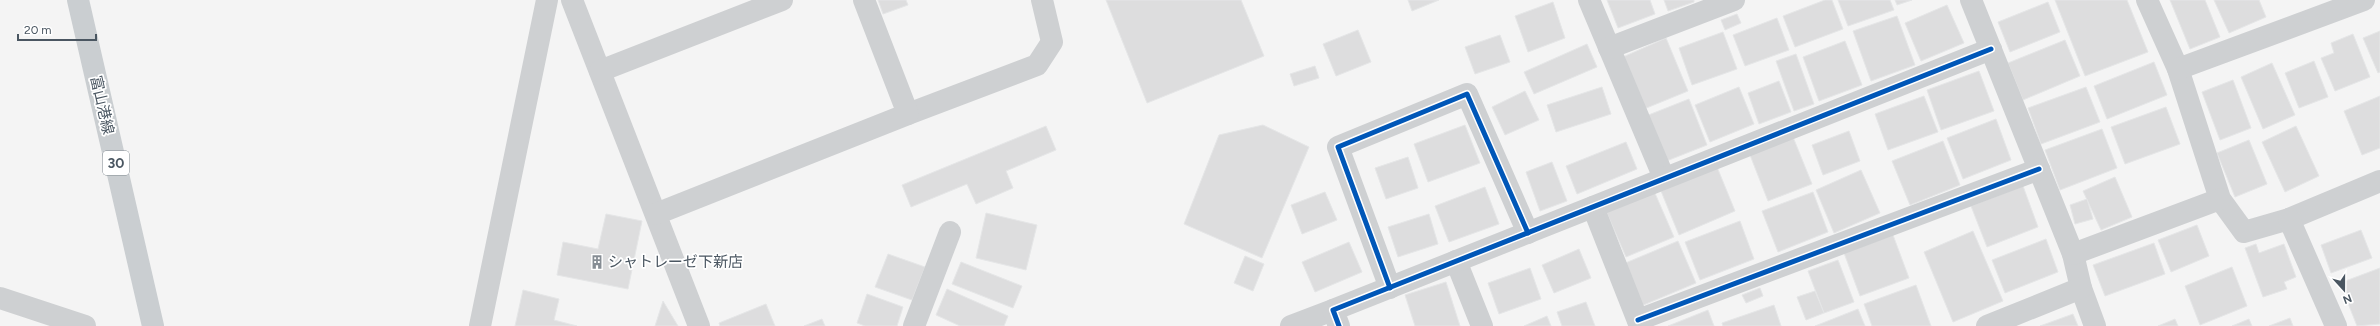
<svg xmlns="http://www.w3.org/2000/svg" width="2380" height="326" viewBox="0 0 2380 326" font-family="Figtree,'Noto Sans JP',sans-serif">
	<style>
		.building { fill: #ddddde; stroke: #e5e6e7 }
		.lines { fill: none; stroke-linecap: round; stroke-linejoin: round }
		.minor { stroke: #ced0d2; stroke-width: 22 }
		.major { stroke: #caced1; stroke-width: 22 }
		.cycleway-casing { stroke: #fff; stroke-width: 8 }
		.cycleway { stroke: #0057b8; stroke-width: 5 }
		.labels { text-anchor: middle; stroke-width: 3.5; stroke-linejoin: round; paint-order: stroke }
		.shield { fill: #fff; stroke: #808990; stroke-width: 1 }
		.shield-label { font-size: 14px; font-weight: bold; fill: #4a5661 }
		.street-label { font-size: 15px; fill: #4a5661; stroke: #fff }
		.poi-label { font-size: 15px; fill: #4a5661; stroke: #fff; text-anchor: start }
	</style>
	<rect width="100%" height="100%" fill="#f4f4f4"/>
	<g class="building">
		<polygon points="878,0 906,0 908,5 883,14"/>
		<polygon points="1106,0 1241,0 1264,56 1147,103"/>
		<polygon points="1408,0 1439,0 1412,11"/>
		<polygon points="1607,0 1650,0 1655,14 1618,28"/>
		<polygon points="1664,0 1694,0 1694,2 1668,11"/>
		<polygon points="1825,0 1832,0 1843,29 1795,47 1783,16"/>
		<polygon points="1838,0 1890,0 1894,10 1848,26"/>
		<polygon points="1895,0 1912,0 1897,5"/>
		<polygon points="2055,0 2127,0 2148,52 2085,76"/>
		<polygon points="2170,0 2205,0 2220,37 2190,49"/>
		<polygon points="2214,0 2259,0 2266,17 2229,33"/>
		<polygon points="1553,2 1565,38 1528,52 1515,16"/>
		<polygon points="2048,2 2060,32 2010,52 1998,22"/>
		<polygon points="1947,5 1964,43 1921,61 1905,23"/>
		<polygon points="1737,14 1741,23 1725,30 1721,20"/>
		<polygon points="1897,16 1915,65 1871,81 1853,31"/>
		<polygon points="1777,18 1789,50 1745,66 1733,35"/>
		<polygon points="1358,30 1371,62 1336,76 1323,44"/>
		<polygon points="2380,31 2380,72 2378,73 2363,38"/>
		<polygon points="1723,32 1737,69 1692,85 1679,48"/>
		<polygon points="2353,34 2370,77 2335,91 2321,58 2334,53 2331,43"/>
		<polygon points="1500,35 1510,62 1475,74 1465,47"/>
		<polygon points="1666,38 1688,91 1644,109 1623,57"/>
		<polygon points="2065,40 2080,76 2023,100 2008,63"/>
		<polygon points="1845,41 1862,85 1819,101 1803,57"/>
		<polygon points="1587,44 1597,67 1534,94 1524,72"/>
		<polygon points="1796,54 1814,104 1794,111 1776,61"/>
		<polygon points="2314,61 2328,97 2299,108 2285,73"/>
		<polygon points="2154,62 2167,95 2107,119 2094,86"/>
		<polygon points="2272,63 2295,115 2263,129 2241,77"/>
		<polygon points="1315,66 1319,78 1294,86 1290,74"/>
		<polygon points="1979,71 1994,111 1941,130 1927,90"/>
		<polygon points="2233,80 2251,128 2220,140 2202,92"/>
		<polygon points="1779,81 1791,112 1759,124 1748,93"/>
		<polygon points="1602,87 1611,114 1556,132 1547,105"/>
		<polygon points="1739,87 1754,124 1710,142 1695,105"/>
		<polygon points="2086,87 2100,122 2041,144 2028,108"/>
		<polygon points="1525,91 1539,120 1505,135 1492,107"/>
		<polygon points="1924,96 1938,132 1888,150 1875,114"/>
		<polygon points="2380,96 2380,148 2362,155 2344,111"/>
		<polygon points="1689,99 1707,145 1664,162 1646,116"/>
		<polygon points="2166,107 2180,144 2125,164 2111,127"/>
		<polygon points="1996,119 2011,160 1963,179 1947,138"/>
		<polygon points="1263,125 1309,147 1262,258 1184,224 1219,135"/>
		<polygon points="1465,125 1480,163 1428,182 1414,144"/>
		<polygon points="1046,126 1056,150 1006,171 1013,188 976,204 967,184 911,207 902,185"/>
		<polygon points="2296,126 2319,176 2285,192 2262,142"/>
		<polygon points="2102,129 2117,168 2060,190 2045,150"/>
		<polygon points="1849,131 1860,161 1823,175 1812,145"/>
		<polygon points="1793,137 1812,184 1768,201 1750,155"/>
		<polygon points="2249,140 2267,184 2235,197 2217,153"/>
		<polygon points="1943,141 1960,185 1910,205 1892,161"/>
		<polygon points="1626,142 1637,169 1577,194 1566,166"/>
		<polygon points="1408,157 1418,188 1386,199 1375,168"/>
		<polygon points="1552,162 1567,201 1540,211 1526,172"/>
		<polygon points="1717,167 1735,211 1679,235 1661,191"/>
		<polygon points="1861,170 1880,213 1834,233 1816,190"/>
		<polygon points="2115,177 2132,217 2101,230 2083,191"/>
		<polygon points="2023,186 2038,227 1987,247 1971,206"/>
		<polygon points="1485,187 1499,224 1449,242 1435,206"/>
		<polygon points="1654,191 1674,237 1626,257 1606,211"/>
		<polygon points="1325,192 1337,220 1302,234 1291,205"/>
		<polygon points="1813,192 1828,232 1778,252 1762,211"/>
		<polygon points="2087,199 2093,219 2075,224 2070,205"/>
		<polygon points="986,213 1037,225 1026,270 976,258"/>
		<polygon points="606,214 642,221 628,289 557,275 563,242 598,249"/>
		<polygon points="1429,214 1438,244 1398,257 1388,227"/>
		<polygon points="1740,221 1754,259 1700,280 1685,242"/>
		<polygon points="2197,225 2209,256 2171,272 2158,240"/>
		<polygon points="2361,230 2372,258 2331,273 2321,245"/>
		<polygon points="1973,231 2003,301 1953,322 1924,252"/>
		<polygon points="1893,235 1909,278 1860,296 1844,253"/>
		<polygon points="2046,239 2058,272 2005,293 1992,260"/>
		<polygon points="1678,241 1696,283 1641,306 1623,264"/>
		<polygon points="1349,242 1362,272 1315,292 1302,262"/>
		<polygon points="2154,243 2165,274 2105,296 2093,265"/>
		<polygon points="2256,244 2259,253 2284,244 2296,277 2284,282 2287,289 2263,297 2245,248"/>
		<polygon points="1579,249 1591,278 1554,293 1542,265"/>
		<polygon points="888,254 925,267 912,300 875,287"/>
		<polygon points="1245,256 1264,264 1253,291 1234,283"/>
		<polygon points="1838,260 1854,302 1824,313 1808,271"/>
		<polygon points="961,262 1022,286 1013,308 952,284"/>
		<polygon points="2232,267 2247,306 2200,325 2185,286"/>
		<polygon points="1530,268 1541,299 1499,314 1488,283"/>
		<polygon points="2380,268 2380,324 2357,326 2340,283"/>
		<polygon points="1446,282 1460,326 1415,326 1405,295"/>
		<polygon points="1916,285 1931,326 1872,326 1864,304"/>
		<polygon points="1760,288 1763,296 1746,303 1742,295"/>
		<polygon points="947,289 1008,316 1004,326 960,326 936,315"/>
		<polygon points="523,290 559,299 554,320 577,326 515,326"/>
		<polygon points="1815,291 1824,313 1806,320 1797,297"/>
		<polygon points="867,294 903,307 897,326 865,326 857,323"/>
		<polygon points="663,301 678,326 655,326"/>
		<polygon points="1586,302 1595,326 1562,326 1557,312"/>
		<polygon points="766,304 775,326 720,326 719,323"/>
		<polygon points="1774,305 1781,326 1723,326 1722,323"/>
		<polygon points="1858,309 1865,326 1815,326"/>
		<polygon points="1708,310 1714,326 1668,326"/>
		<polygon points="2073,314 2078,326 2040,326"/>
		<polygon points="1547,316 1551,326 1524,326"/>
		<polygon points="2290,318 2293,326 2269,326"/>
		<polygon points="822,319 825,326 804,326"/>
		<polygon points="2175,319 2178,326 2158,326"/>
		<polygon points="2249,319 2252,326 2232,326"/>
	</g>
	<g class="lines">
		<g class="minor">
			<polyline points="572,0 699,326"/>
			<polyline points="1589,0 1664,178"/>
			<polyline points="1971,0 2073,254 2081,288 2095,326"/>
			<polyline points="2147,0 2178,69 2220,199 2244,232 2289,219 2380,181"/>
			<polyline points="1609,48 1734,0"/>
			<polyline points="2178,69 2364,0"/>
			<polyline points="600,71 782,0"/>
			<polyline points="908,114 1037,65 1052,42 1042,0"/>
			<polyline points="1593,207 1640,326"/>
			<polyline points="656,214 908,114 864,0"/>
			<polyline points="2289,219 2336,326"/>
			<polyline points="2073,254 2220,199"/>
			<polyline points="1456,261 1482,326"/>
			<polyline points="1390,288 1338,147 1467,94 1528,233"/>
			<polyline points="0,298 85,326"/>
			<polyline points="1638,320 2039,169"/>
			<polyline points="480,326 547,0"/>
			<polyline points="914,326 950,232"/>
			<polyline points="1291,326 1333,310"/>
			<polyline points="1339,326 1333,310 1991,49"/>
			<polyline points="1987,326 2081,288"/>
		</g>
		<polyline class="major" points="78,0 153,326"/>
		<defs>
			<g id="cycleway">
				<polyline points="1390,288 1338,147 1467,94 1528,233"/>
				<polyline points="1638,320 2039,169"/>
				<polyline points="1339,326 1333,310 1991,49"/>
			</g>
		</defs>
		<use href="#cycleway" class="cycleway-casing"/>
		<use href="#cycleway" class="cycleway"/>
	</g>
	<defs>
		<symbol id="building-bare" viewBox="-9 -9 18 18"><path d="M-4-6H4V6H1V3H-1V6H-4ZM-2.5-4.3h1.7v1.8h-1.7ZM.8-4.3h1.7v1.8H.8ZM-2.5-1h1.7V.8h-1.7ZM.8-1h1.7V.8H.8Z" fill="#868d94" stroke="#fff" stroke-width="2.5" paint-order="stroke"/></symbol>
	</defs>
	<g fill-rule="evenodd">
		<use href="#building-bare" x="587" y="252" width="20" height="20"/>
	</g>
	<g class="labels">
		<rect class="shield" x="103" y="151" width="26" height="24" rx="3"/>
		<g class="shield-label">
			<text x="116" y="168">30</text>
		</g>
		<g class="street-label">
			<text transform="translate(102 105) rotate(77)" y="5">富山港線</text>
		</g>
		<g class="poi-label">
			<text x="608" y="267">シャトレーゼ下新店</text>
		</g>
	</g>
	<g transform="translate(2344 290) rotate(159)" stroke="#ffffff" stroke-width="3" paint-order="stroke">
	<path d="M0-3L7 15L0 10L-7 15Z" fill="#4a5661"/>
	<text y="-6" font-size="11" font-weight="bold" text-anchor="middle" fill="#4a5661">N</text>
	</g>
	<path d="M18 34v6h78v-6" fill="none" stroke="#4a5661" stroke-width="2"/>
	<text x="24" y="34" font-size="12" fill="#4a5661" stroke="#ffffff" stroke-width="3" paint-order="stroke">20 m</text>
</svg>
